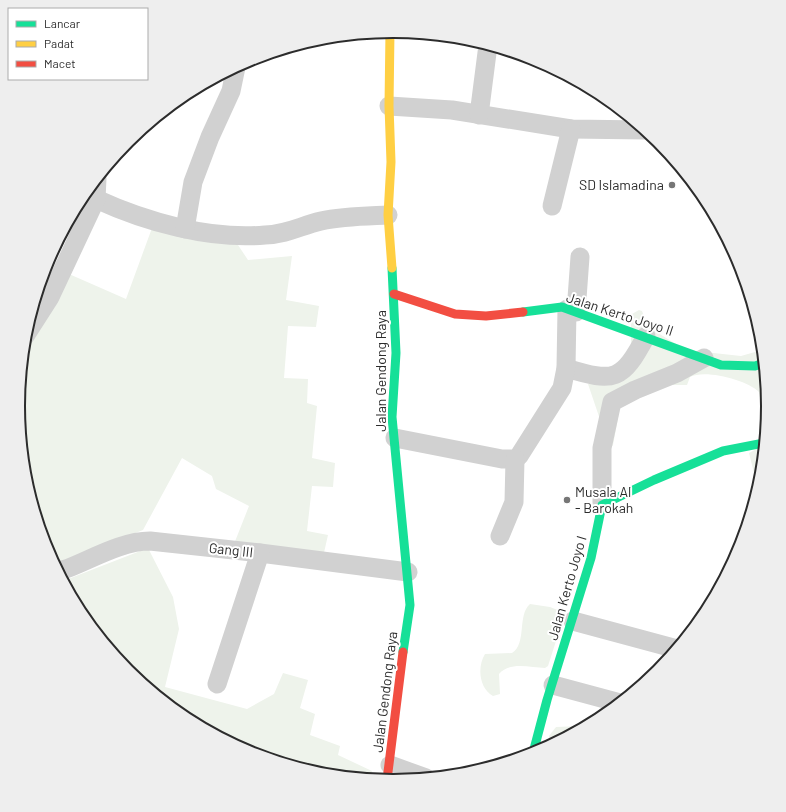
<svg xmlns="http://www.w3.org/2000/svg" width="786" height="812" viewBox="0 0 786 812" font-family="Barlow,sans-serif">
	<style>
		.green { fill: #eef3eb }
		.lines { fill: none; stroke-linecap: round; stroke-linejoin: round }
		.street { stroke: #d1d1d1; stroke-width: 19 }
		.fast { stroke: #16e098; stroke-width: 9 }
		.slow { stroke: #ffcf43; stroke-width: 9 }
		.jam { stroke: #f24e42; stroke-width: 9 }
		.poi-dot { fill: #767676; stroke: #fff; stroke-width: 1.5 }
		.labels { text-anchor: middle; stroke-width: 4; stroke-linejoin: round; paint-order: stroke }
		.poi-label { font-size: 14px; fill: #2c2c2c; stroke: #fff; text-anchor: end }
		.street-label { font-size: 14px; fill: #2c2c2c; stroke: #fff }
		.rim { fill: none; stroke: #2c2c2c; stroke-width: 2 }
	</style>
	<rect width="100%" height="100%" fill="#fff"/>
	<g class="green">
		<polygon points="152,228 238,245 248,260 292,256 286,300 319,306 316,327 288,326 284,378 308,379 307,403 317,406 312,458 335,463 333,487 312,486 307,531 328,535 323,557 234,544 249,506 216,489 212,476 182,458 143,530 55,565 46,549 25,479 18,406 23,356 69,274 126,299"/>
		<path d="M639,310L642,311L648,327L686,350L741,356L762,350L768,406L765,441L766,414L761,403L759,392C747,380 705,369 690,377L687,385H668L622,396L613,445L610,449L588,384L631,357V317L632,314Z"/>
		<polygon points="764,445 761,479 760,483 754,473 749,453"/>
		<path d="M148,548L173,597L179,629L165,687L247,709L274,694L283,673L308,680L300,708L315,714L310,735L340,746L338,755L372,771L369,779L320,774L249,752L184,718L128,671L102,640V634C83,621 74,601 63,581Z"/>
		<path d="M530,604L550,607L565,613L548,666L545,668C531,668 510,661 499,674L500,694L493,696C479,688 477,667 485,654L512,653C527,644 517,615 530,604Z"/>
		<polygon points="581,726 584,727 549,746 549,736 556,727"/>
	</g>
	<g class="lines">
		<g class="street">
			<polyline points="389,106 452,110 571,129 645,130"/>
			<polyline points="479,115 488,45"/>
			<path d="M96,199C146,222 210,240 265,235C288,234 300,226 321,221C343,216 366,216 388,215"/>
			<polyline points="552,206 571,129"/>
			<polyline points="185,229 193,182 210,137 231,91 236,67"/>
			<polyline points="576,312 580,257"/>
			<polyline points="25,336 50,297 96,199 97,178"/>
			<path d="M566,368C615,383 622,381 646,336"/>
			<polyline points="395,438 502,459 515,459 519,456 562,388 566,368 567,309"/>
			<polyline points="602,505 602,448 612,402 635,390 677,373 704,358"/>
			<polyline points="500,536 514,502 515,459"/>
			<path d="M58,571L66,569C92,559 122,541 150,541L260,553L408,572"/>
			<polyline points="573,621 677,649"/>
			<polyline points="217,684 260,553"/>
			<polyline points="553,685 620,703"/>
			<polyline points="390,765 426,778"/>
		</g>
		<g class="fast">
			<polyline points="392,268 396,353 392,417 410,605 403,652"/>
			<polyline points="523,312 562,307 721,365 755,366 764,363"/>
			<polyline points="533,753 547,700 591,558 602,505 654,480 723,451 764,443"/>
		</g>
		<polyline class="slow" points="390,31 389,106 391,162 388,215 392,268"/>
		<g class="jam">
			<polyline points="394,294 455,314 486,316 523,312"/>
			<polyline points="387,780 403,652"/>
		</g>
	</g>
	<g class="poi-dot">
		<circle cx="672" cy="185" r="4"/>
		<circle cx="567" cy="500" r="4"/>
	</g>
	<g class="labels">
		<g class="poi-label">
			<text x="664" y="190">SD Islamadina</text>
			<text x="575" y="497" text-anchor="start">Musala Al<tspan x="575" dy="16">- Barokah</tspan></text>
		</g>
		<g class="street-label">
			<text transform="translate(620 314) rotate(18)" y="5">Jalan Kerto Joyo II</text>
			<text transform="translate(381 371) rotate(-90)" y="5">Jalan Gendong Raya</text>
			<text transform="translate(231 550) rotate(6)" y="5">Gang III</text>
			<text transform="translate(567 588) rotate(-74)" y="5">Jalan Kerto Joyo I</text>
			<text transform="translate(385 692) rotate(-83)" y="5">Jalan Gendong Raya</text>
		</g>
	</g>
	<path d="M0 0H786V812H0ZM25 406a368 368 0 1 1 736 0a368 368 0 1 1-736 0Z" fill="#eee" fill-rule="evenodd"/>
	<path class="rim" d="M25 406a368 368 0 1 1 736 0a368 368 0 1 1-736 0Z"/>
	<rect x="8" y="8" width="140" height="72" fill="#ffffff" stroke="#ababab"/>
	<rect x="16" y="21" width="20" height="6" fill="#16e098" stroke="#ababab"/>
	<text x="44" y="28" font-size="12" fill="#2c2c2c">Lancar</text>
	<rect x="16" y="41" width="20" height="6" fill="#ffcf43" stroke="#ababab"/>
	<text x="44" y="48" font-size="12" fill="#2c2c2c">Padat</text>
	<rect x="16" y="61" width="20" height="6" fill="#f24e42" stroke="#ababab"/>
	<text x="44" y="68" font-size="12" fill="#2c2c2c">Macet</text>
</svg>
